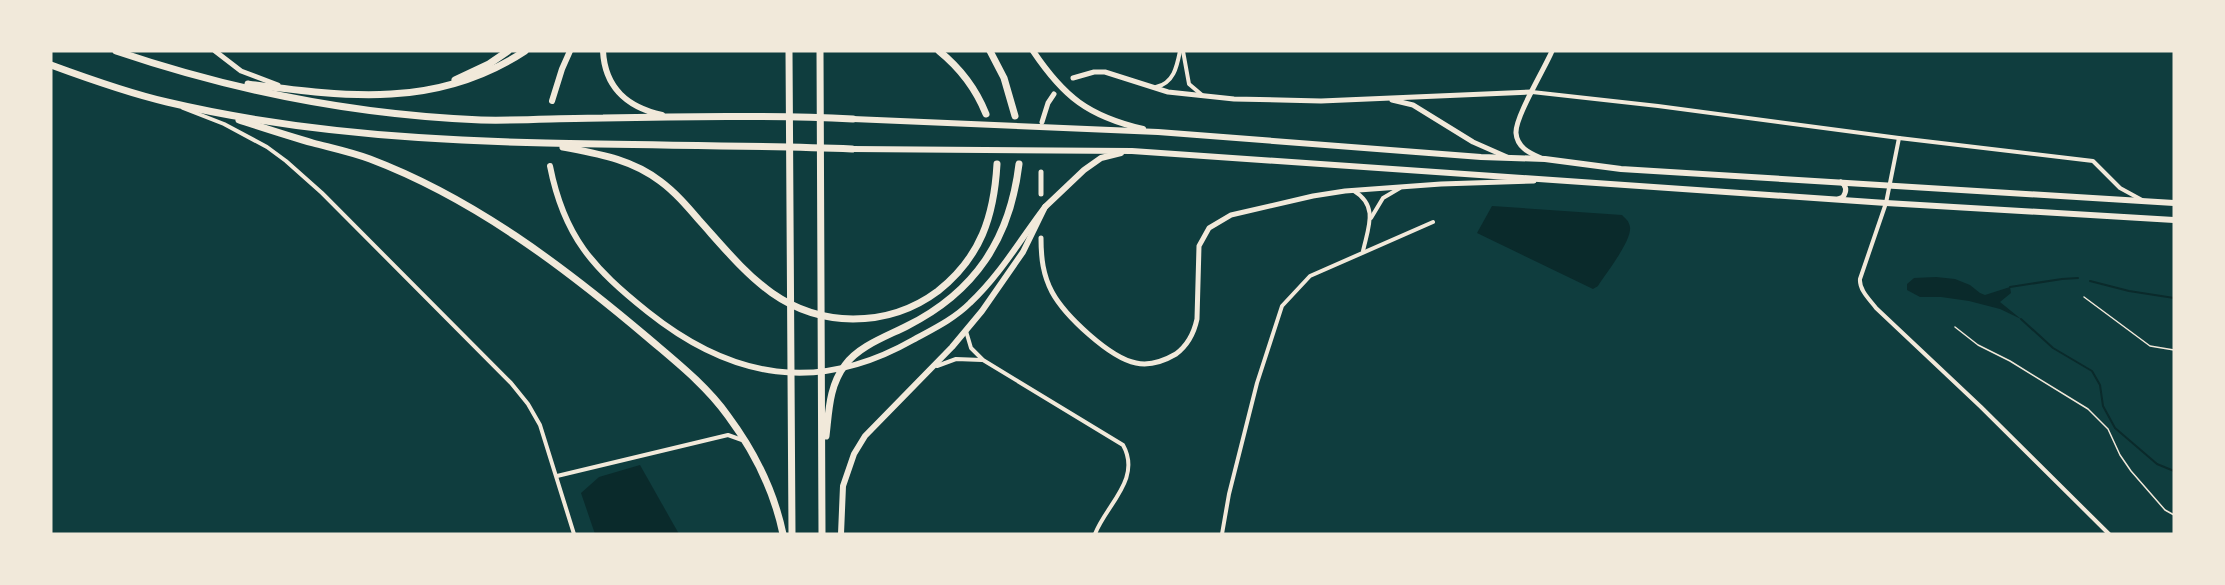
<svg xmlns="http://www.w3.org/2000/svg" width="2225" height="585" viewBox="0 0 2225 585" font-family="Manrope,sans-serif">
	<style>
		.water { fill: #0a2a2b }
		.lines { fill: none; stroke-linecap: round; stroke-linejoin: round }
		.stream { stroke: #0a2a2b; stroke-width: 2 }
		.path { stroke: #f1e9da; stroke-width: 1.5 }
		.minor { stroke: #f1e9da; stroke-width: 4 }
		.tertiary { stroke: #f1e9da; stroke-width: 5 }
		.secondary { stroke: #f1e9da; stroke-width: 5 }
		.primary { stroke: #f1e9da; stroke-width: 6 }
		.trunk { stroke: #f1e9da; stroke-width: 7 }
	</style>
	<rect width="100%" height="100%" fill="#0f3d3e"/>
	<g class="water">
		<path d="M1492,206L1622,215C1626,219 1629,221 1630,227C1632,241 1606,273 1598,286L1593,289L1477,233Z"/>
		<polygon points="1936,277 1955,279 1970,285 1980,293 1985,295 2010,287 2011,293 2000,302 2021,319 2000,309 1969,301 1941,297 1920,297 1907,290 1907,284 1914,278"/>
		<polygon points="640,465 679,534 595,534 581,493 599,477"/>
	</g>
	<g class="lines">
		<g class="stream">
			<polyline points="2090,281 2129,291 2174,298"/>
			<polyline points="2010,287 2062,279 2078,278"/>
			<polyline points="2021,319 2053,348 2092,371 2100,385 2103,406 2115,428 2157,464 2174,471"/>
		</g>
		<g class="path">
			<polyline points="2084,297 2150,346 2174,350"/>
			<polyline points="1955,327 1978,345 2010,361 2088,409 2108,429 2120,455 2131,471 2165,510 2174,515"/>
		</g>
		<g class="minor">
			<polyline points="1183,51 1189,84 1202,95"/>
			<path d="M1156,87C1174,83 1177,66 1180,51"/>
			<polyline points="1532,92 1658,106 1899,138 2093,161 2120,188 2142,200"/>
			<polyline points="183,108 224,124 267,147 286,161 322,193 511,383 528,404 540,425 574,534"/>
			<path d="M1899,138L1886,203L1860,279C1859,290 1870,300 1876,308L1981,407L2109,534"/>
			<path d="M1354,191C1379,206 1368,228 1363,251"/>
			<polyline points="1371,218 1383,198 1400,188"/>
			<path d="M966,331L971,348L983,360L1123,445C1142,479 1106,505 1095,534"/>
			<polyline points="937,366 956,359 982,360"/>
			<polyline points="557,476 728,435 742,440"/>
			<polyline points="1222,534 1229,494 1257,383 1282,306 1310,276 1433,222"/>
		</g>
		<g class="tertiary">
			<polyline points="1073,78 1094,72 1105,72 1168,92 1234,99 1321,101 1532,92"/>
			<polyline points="1392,100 1413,105 1473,142 1507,157"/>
			<polyline points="1042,122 1048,103 1054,94"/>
			<path d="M1541,158C1529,153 1517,147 1516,133C1515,117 1545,68 1552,51"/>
			<polyline points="1041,194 1041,172"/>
			<path d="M1838,199L1843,197C1847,191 1847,186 1841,182"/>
			<path d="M1041,238C1041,258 1043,275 1052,292C1065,316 1110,358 1136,363C1150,366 1164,361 1176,354C1188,345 1194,333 1197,319L1199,246L1209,228L1231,215L1313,196L1345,191L1441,184L1534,181"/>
		</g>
		<polyline class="secondary" points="215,51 241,71 278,85"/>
		<g class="primary">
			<path d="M603,51C605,89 628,107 662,115"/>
			<path d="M1033,51C1064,97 1088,116 1143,129"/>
			<polyline points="552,101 562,69 570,51"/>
			<polyline points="853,119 1158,132 1481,157 1545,159 1621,169 2174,203"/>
			<polyline points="852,149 1132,151 1886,203 2174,220"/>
			<path d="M550,166C564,237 593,268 648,312C732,379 818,394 913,340C933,329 954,319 970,303C1000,275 1020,240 1045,207"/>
			<polyline points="841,534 843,486 854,454 865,436 952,347 982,311 1023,252 1045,207 1084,170 1101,158 1121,153"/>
		</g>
		<g class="trunk">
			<path d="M116,51C234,91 357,115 481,120C521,121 563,118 603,118C686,116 770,115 853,119"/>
			<polyline points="789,51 792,534"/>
			<polyline points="820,51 822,534"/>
			<path d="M939,51C960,68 976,89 986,114"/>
			<polyline points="990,51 1004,78 1015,116"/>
			<path d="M51,65C89,79 128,93 167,102C391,155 625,140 852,149"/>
			<polyline points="455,80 489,64 508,51"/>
			<path d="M248,84C347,97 437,109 525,51"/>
			<path d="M239,120C264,128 288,136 313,143C332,148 351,152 370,159C473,198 563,266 647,337C675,361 706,385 728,416C754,451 774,491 783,534"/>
			<path d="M563,147C599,154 631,159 660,181C675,192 687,206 699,220C744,270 779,318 853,319C884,319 914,309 938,291C981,257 994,216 997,164"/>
			<path d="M826,436C829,411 829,386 845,365C859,346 885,337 907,326C975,292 1010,239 1019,164"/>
		</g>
	</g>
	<rect width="2225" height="585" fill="none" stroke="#f1e9da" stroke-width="105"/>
</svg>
